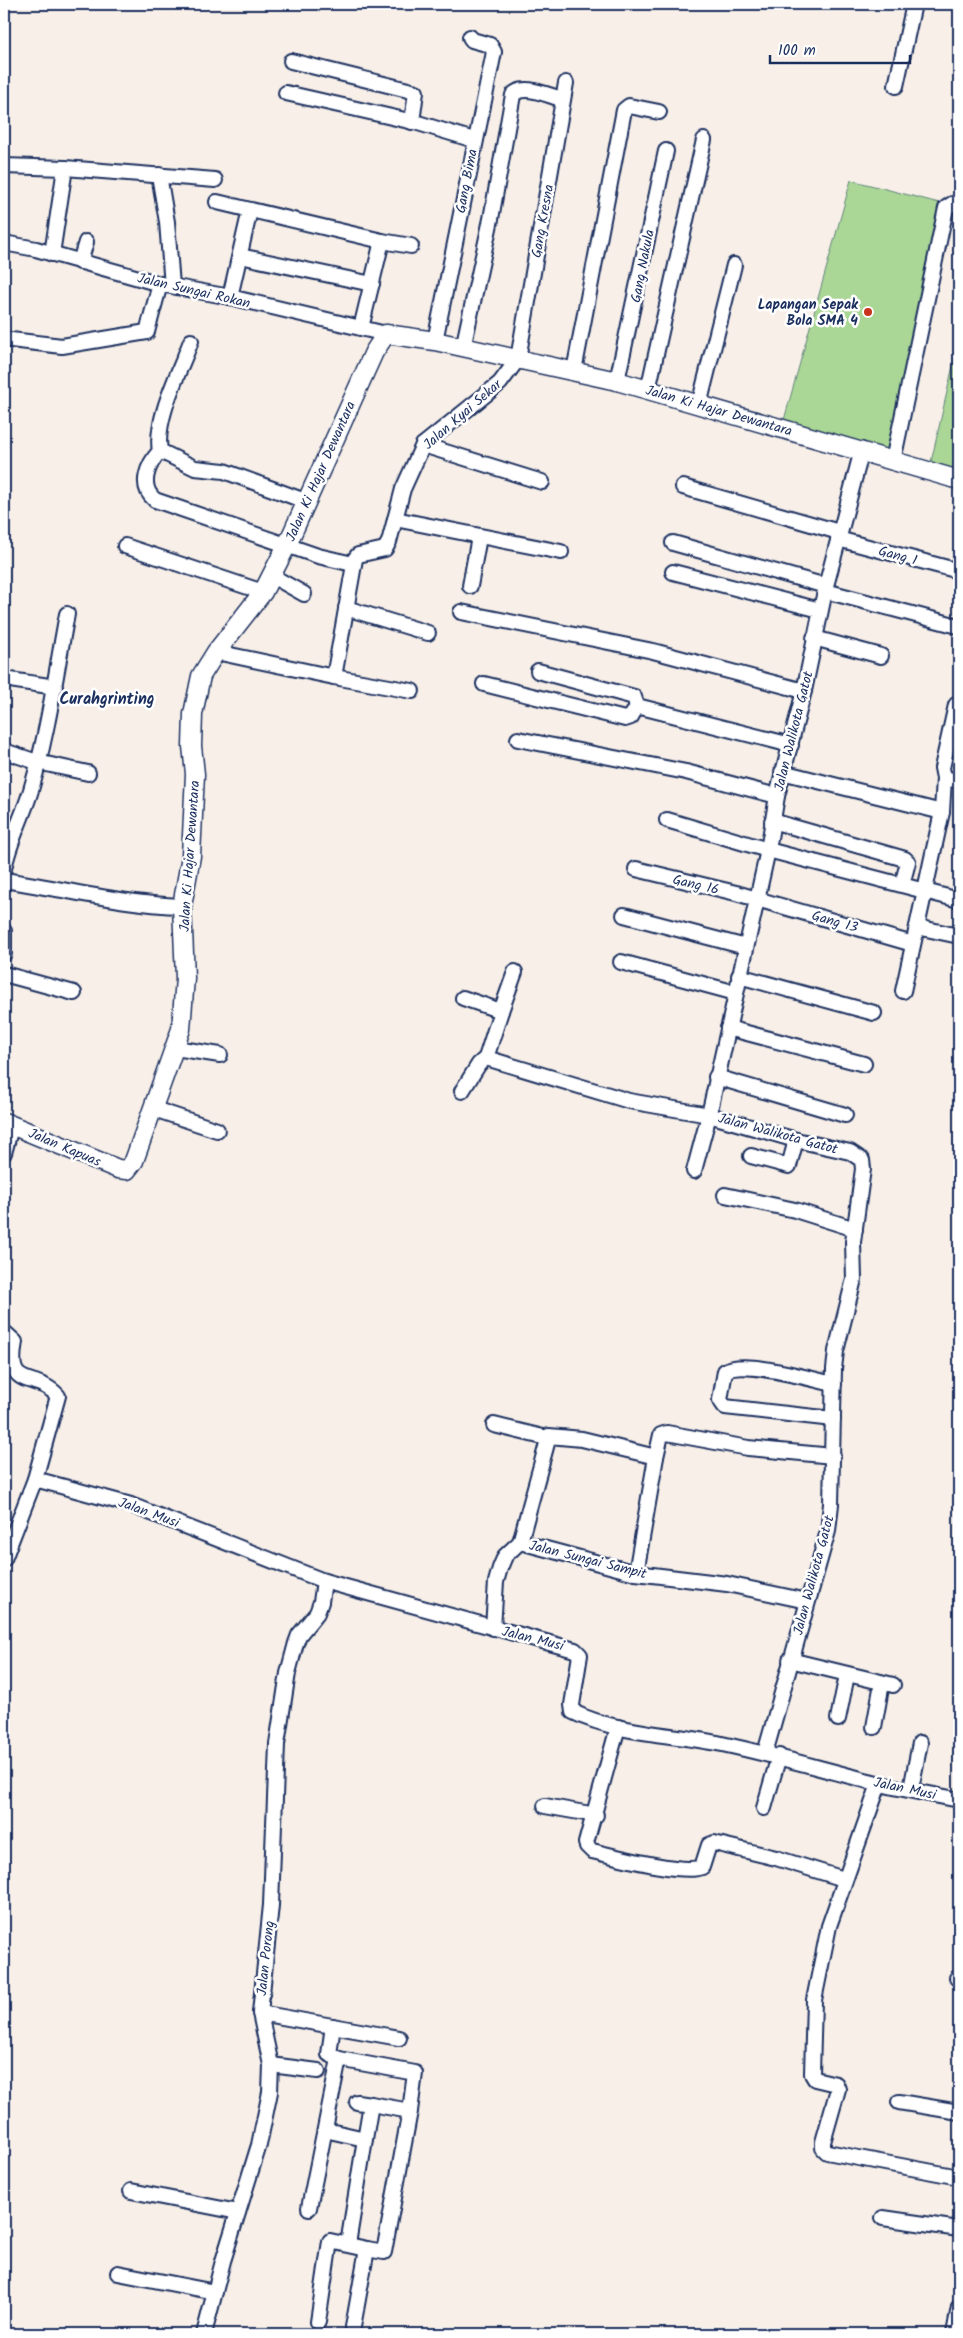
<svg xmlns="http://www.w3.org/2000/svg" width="963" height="2338" viewBox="0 0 963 2338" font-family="Kalam,sans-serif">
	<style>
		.green { fill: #aad796; stroke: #62837a }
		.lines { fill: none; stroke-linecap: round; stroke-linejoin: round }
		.minor-casing { stroke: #1b2f5e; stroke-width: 18 }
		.major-casing { stroke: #1b2f5e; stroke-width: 21 }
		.minor { stroke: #fff; stroke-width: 14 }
		.major { stroke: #fff; stroke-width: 18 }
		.poi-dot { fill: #c8321e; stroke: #fff; stroke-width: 2 }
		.labels { text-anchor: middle; stroke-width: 5; stroke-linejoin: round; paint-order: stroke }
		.street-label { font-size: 14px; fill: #1b2f5e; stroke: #fff }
		.poi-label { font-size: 14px; font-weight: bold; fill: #1b2f5e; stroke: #fff; text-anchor: end }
		.quarter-label { font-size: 16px; font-weight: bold; fill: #1b2f5e; stroke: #fff }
	</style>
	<rect width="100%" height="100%" fill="#f8f0e8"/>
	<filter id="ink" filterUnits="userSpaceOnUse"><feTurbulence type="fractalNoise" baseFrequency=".02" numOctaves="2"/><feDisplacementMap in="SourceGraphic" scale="10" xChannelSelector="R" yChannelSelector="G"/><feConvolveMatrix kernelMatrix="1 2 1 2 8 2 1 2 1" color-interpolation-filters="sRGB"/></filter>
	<g filter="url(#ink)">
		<g class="green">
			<polygon points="851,180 943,204 893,454 784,420"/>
			<polygon points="959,339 959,479 929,471"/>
		</g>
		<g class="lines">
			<defs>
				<g id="minor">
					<polyline points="291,61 416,92 412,122"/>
					<polyline points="896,86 914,4"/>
					<polyline points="286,93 418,123 474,140"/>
					<polyline points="4,166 65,168 215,180"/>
					<polyline points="159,175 167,222 172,286"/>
					<polyline points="217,202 382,241 361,328"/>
					<polyline points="382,241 411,246"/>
					<polyline points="4,243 36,249 160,284 230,297 386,334"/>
					<polyline points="52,254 65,168"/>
					<polyline points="240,256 372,284"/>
					<polyline points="80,262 86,242"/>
					<polyline points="230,297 250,210"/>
					<polyline points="11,340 62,346 147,332 160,284"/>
					<path d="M191,341C180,371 154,420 160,451L195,468L224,471L305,501"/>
					<polyline points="435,341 494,52 490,45 472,40 470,37"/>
					<path d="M463,348L491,219L513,95C523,83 549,96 562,99"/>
					<polyline points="574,371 624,110 629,106 659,112"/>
					<polyline points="617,381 666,151"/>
					<polyline points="648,390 704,140"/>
					<polyline points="699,405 734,265"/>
					<polyline points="423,445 542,482"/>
					<path d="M160,451C148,464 138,486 155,500L318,556L353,564"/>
					<polyline points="893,461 946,208 952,204 959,204"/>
					<polyline points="683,487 839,532"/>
					<polyline points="395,519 561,552"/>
					<polyline points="838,539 959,571"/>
					<polyline points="673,543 826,586"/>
					<polyline points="125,546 263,592"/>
					<polyline points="673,572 820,610"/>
					<polyline points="272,576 304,594"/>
					<polyline points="470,586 479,537"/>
					<polyline points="825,591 958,626"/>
					<polyline points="346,608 428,633"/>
					<polyline points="461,612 653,651 804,691"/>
					<polyline points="814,638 881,656"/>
					<polyline points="216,652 334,677 355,559 358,555 385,549 389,542 403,489 423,445 500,383 518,359 566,83"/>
					<polyline points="538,671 634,697 637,706 791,745"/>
					<polyline points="334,677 412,691"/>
					<polyline points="4,679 55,687"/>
					<polyline points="484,684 625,719 631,717 637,706"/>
					<polyline points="518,739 686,772 777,796"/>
					<polyline points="4,751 37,762 88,773"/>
					<polyline points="782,772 942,812"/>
					<polyline points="944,778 959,781"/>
					<polyline points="667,820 768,850 959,900"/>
					<polyline points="772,821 905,859 908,862 902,885"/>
					<path d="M4,869C9,841 23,817 31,790C48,732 56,673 67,614"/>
					<polyline points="636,869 736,893 913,944"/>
					<path d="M4,880C64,889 122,904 182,906"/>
					<polyline points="624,915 746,947"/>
					<polyline points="917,927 959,936"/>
					<polyline points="4,931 4,954"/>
					<polyline points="621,962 736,993"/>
					<polyline points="4,974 74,993"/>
					<polyline points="739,976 874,1013"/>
					<polyline points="903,991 942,812 944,778 942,768 956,705 959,702"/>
					<polyline points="463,998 501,1011 486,1058 629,1101 709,1115 694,1171"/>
					<polyline points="501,1011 515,972"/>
					<polyline points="728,1028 864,1064"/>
					<polyline points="175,1048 220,1055"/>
					<polyline points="716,1077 845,1115"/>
					<polyline points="462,1091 479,1064 486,1058"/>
					<polyline points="154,1109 217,1130"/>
					<polyline points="4,1153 12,1124"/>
					<polyline points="751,1156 789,1166 796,1140"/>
					<polyline points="725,1195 795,1210 855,1229"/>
					<path d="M4,1332L15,1342C6,1393 34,1370 58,1396L35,1479L131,1505L324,1581L575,1650L580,1655L572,1705L573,1712C618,1734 673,1734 722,1744C774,1755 825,1770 877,1783C904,1790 932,1794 959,1800"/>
					<path d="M833,1419L725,1407L720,1400L725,1371C743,1359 810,1379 834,1384"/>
					<polyline points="494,1425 547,1438"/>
					<polyline points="656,1457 661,1435 667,1433 748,1448 833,1456"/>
					<polyline points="520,1542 636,1573 727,1584 807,1601"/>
					<polyline points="4,1559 35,1479"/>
					<polyline points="493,1628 496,1582 500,1568 505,1556 520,1542 549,1436 582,1439 656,1457 636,1573"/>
					<polyline points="790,1660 893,1685"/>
					<polyline points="838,1719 847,1675"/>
					<path d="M618,1727L586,1843L587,1846L592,1851C614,1856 683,1875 702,1867L709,1845L714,1843L776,1858L844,1879"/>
					<polyline points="874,1727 882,1683"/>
					<polyline points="765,1753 828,1531 831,1504 834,1369 836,1351 854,1279 853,1242 863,1169 862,1160 850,1152 796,1140 709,1115 768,850 777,796 804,691 826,586 862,450"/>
					<polyline points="879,1784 829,1926 814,2000 812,2074 815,2079 836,2084 838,2089 823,2142 823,2148 827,2152 959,2177"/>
					<polyline points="911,1789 920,1743"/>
					<polyline points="545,1806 596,1815"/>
					<polyline points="764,1808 779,1756"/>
					<polyline points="957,1978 959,1979"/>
					<polyline points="260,2013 399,2038"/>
					<polyline points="339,2059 415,2073 410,2111 371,2104"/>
					<polyline points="271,2065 318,2071"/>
					<polyline points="899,2102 959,2112"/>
					<polyline points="325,2130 365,2139 371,2104 357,2102"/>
					<polyline points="131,2191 238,2212"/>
					<polyline points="309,2208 339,2059 329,2054 333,2026"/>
					<polyline points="883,2218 959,2229"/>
					<polyline points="348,2244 365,2139"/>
					<polyline points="118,2273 215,2292"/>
					<polyline points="318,2322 330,2241 367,2249"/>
					<polyline points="353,2327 367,2249 384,2252 410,2111"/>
					<polyline points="204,2334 223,2261 259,2145 270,2092 271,2065 260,2013 271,1905 277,1744 288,1673 296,1643 299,1635 317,1613 321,1602 324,1581"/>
					<polyline points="954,2334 959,2307"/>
				</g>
				<polyline id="major" points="4,1122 118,1169 127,1170 134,1161 181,1029 185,978 182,906 191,856 195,774 192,746 193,714 201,676 216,652 263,592 287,545 374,352 386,334 435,341 617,381 959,480"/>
			</defs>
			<use href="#minor" class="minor-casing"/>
			<use href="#major" class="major-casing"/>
			<use href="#minor" class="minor"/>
			<use href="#major" class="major"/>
		</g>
	</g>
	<circle class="poi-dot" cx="868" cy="312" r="5"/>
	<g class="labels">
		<g class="street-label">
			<text transform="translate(466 181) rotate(-79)" y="5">Gang Bima</text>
			<text transform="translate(542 221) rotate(-80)" y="5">Gang Kresna</text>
			<text transform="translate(642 266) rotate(-79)" y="5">Gang Nakula</text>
			<text transform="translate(194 290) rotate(13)" y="5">Jalan Sungai Rokan</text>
			<text transform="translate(719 410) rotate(16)" y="5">Jalan Ki Hajar Dewantara</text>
			<text transform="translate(462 414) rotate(-41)" y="5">Jalan Kyai Sekar</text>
			<text transform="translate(320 471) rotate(-66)" y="5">Jalan Ki Hajar Dewantara</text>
			<text transform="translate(898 555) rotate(15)" y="5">Gang 1</text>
			<text transform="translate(793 731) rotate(-76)" y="5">Jalan Walikota Gatot</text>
			<text transform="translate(189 856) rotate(-86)" y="5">Jalan Ki Hajar Dewantara</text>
			<text transform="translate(696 884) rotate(13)" y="5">Gang 16</text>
			<text transform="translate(835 921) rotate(16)" y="5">Gang 13</text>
			<text transform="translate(778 1133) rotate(15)" y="5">Jalan Walikota Gatot</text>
			<text transform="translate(65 1147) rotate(23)" y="5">Jalan Kapuas</text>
			<text transform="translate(149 1512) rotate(20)" y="5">Jalan Musi</text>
			<text transform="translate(588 1559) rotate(14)" y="5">Jalan Sungai Sampit</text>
			<text transform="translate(813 1575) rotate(-75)" y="5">Jalan Walikota Gatot</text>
			<text transform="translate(533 1638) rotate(14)" y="5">Jalan Musi</text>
			<text transform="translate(905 1788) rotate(12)" y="5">Jalan Musi</text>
			<text transform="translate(265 1958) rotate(-84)" y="5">Jalan Porong</text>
		</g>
		<g class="poi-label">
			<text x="858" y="309">Lapangan Sepak<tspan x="858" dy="16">Bola SMA 4</tspan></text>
		</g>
		<g class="quarter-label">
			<text x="107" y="704">Curahgrinting</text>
		</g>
	</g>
	<rect width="963" height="2338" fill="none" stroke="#fff" stroke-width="20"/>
	<rect x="10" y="10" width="943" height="2318" fill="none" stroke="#1b2f5e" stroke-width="2" filter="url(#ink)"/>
	<path d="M770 55v8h140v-8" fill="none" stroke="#1b2f5e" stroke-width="2.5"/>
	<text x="778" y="55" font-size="15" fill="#1b2f5e" stroke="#ffffff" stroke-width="4" paint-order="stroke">100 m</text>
</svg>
